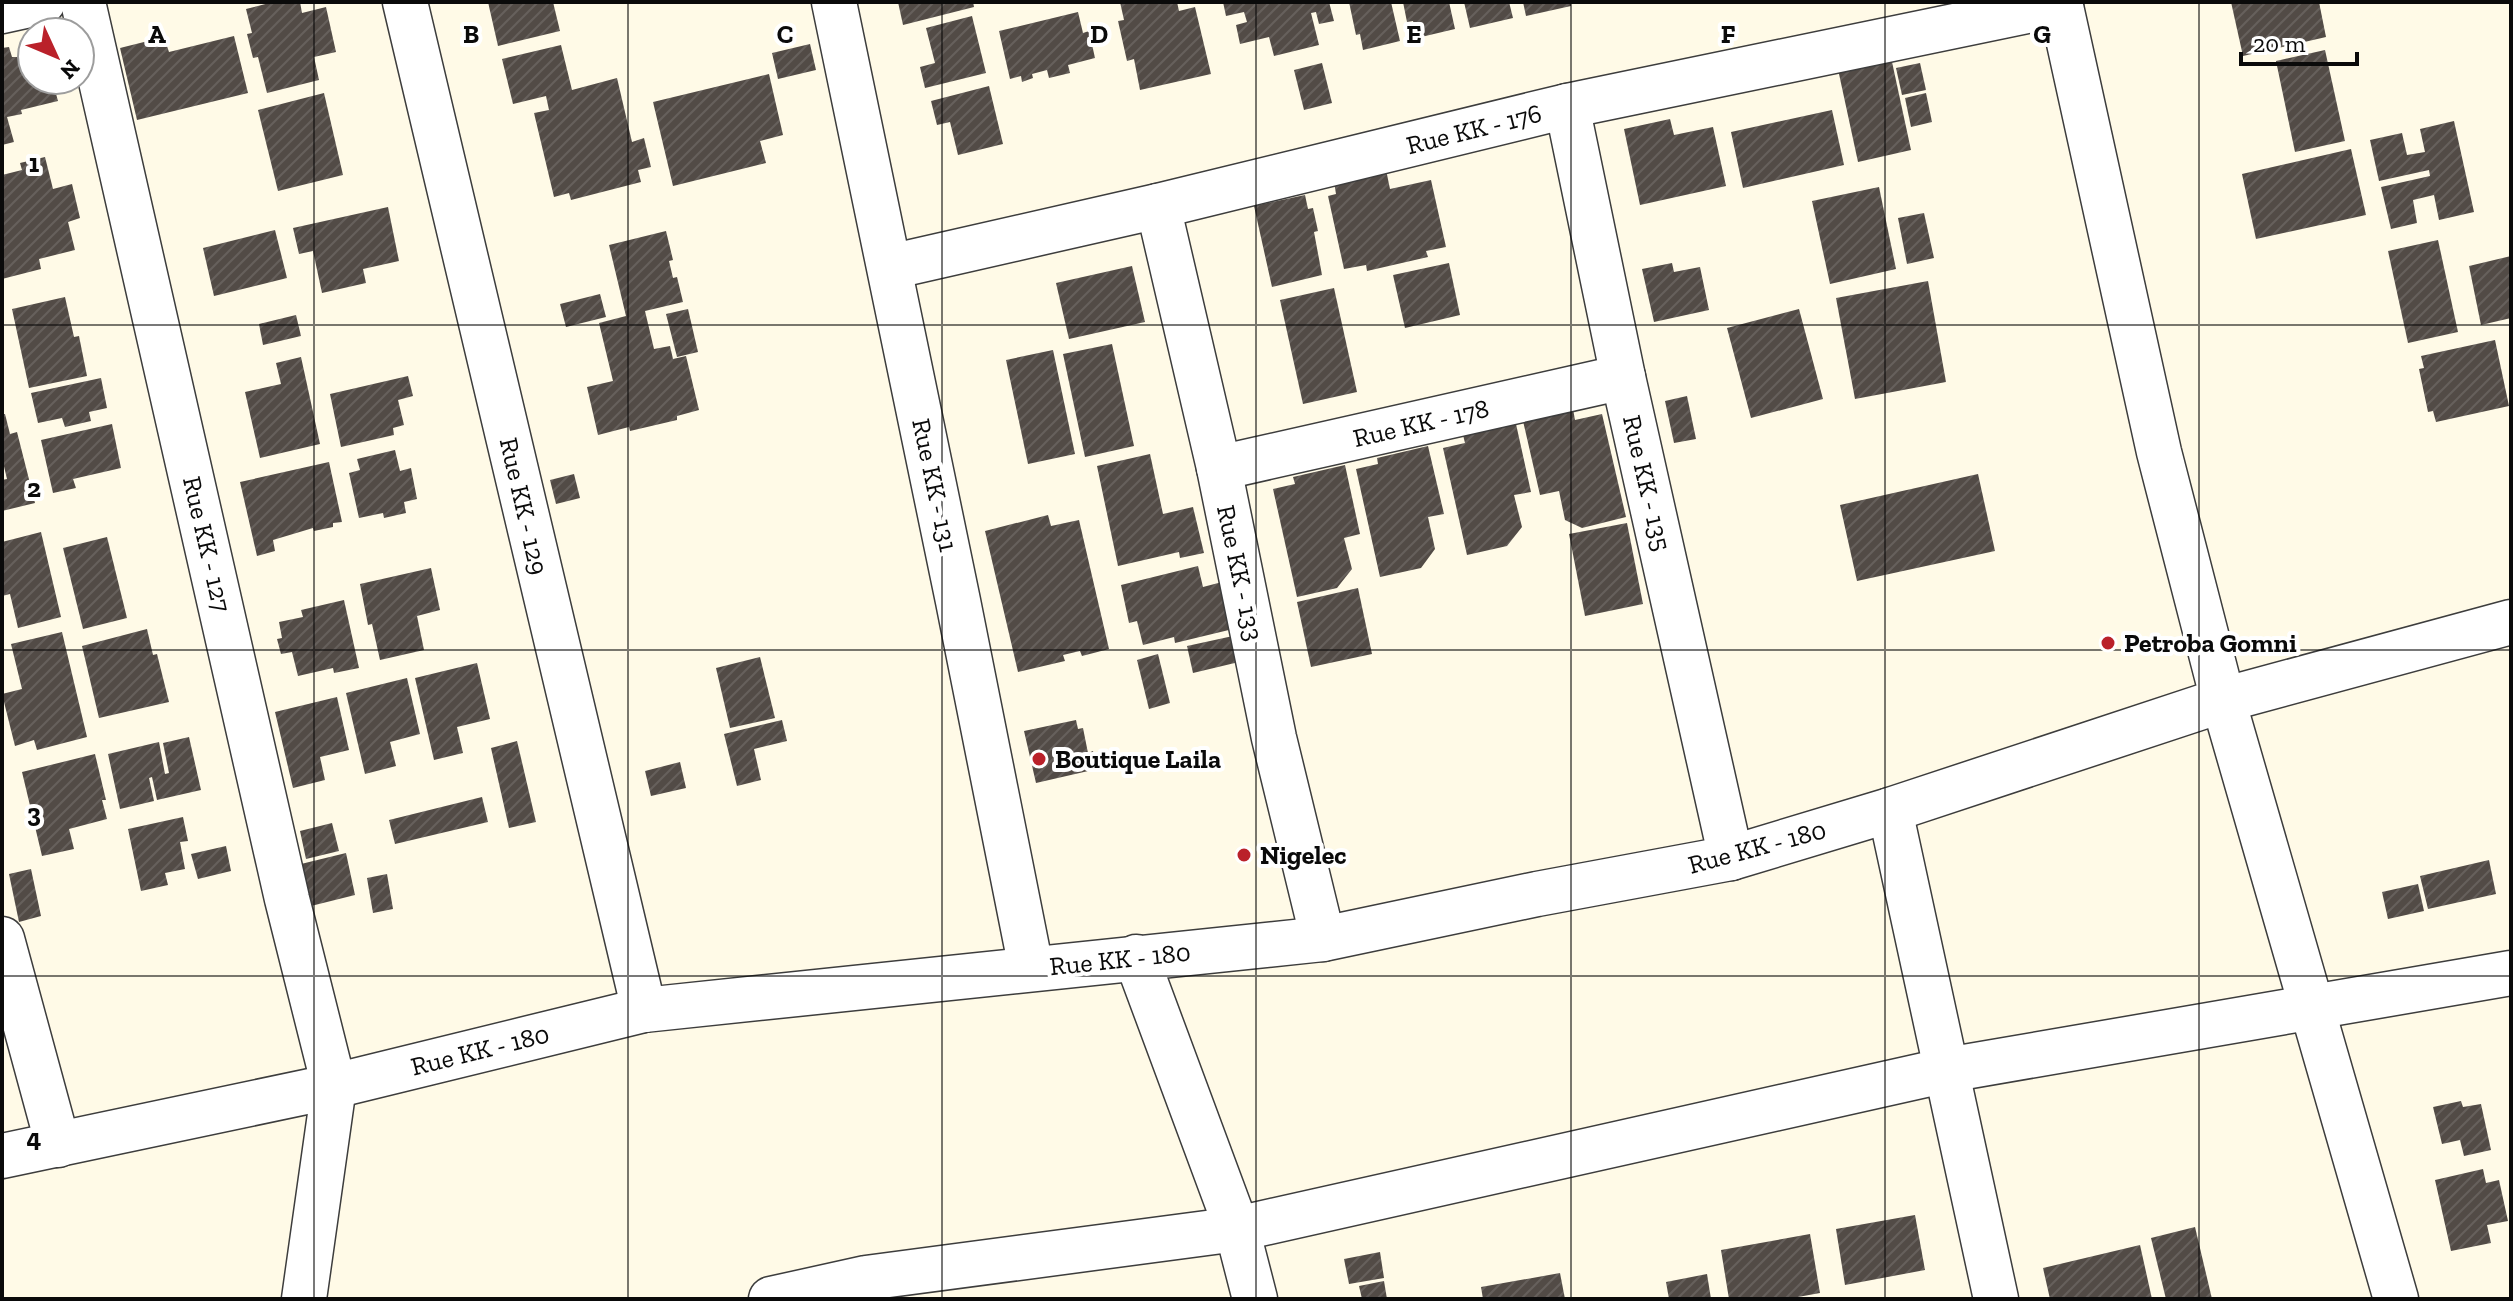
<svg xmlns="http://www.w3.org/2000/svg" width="2513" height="1301" viewBox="0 0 2513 1301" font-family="'Zilla Slab',serif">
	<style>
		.building { fill: url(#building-hatch) }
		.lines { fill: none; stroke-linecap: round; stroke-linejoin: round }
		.minor-casing { stroke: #3d3d3d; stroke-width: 47 }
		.minor { stroke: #fff; stroke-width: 44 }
		.grid { fill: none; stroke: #0a0a0a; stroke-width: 2; stroke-opacity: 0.55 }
		.poi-dot { fill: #ba212a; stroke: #fff; stroke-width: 3 }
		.labels { text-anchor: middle; stroke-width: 8; stroke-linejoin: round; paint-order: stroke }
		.street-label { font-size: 26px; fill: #0a0a0a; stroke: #fff }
		.poi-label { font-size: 26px; font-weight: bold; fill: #0a0a0a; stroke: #fff; text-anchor: start }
		.grid-label { font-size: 26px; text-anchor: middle; font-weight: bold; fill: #0a0a0a; stroke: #fff; stroke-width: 8; stroke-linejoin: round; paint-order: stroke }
	</style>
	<defs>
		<pattern id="building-hatch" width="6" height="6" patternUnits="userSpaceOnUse" patternTransform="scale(2)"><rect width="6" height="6" fill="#524b46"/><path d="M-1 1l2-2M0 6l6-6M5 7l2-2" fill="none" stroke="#66605c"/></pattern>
	</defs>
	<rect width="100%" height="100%" fill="#fffae7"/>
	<g class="building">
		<polygon points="273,2 300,2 302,13 326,7 336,52 314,57 319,80 267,93 258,57 253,58 247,34 252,33 246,9"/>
		<polygon points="488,2 553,2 560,31 498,46"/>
		<polygon points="898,2 973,2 974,7 903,25"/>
		<polygon points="1120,2 1177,2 1179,11 1195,7 1211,74 1140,90 1134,59 1127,61 1118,21 1124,20"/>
		<polygon points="1223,2 1329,2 1334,21 1319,24 1316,12 1311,13 1319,45 1274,56 1269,37 1240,44 1236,25 1247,22 1244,12 1226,16"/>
		<polygon points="1349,2 1391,2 1400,41 1363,50 1360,34 1356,35"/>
		<polygon points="1403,2 1449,2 1455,29 1417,38 1413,21 1407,22"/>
		<polygon points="1464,2 1509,2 1513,18 1470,28"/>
		<polygon points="1523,2 1571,2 1571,6 1526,16"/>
		<polygon points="2231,2 2319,2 2326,37 2243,56"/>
		<polygon points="1078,12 1083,33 1089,31 1095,58 1068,65 1070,73 1049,78 1047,70 1032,74 1033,78 1022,82 1021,76 1010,79 999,31"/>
		<polygon points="972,16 986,73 925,88 920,67 935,63 926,28"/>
		<polygon points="234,36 248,93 137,120 120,48 164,37 169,52"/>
		<polygon points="32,41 32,80 60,80 62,88 55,90 58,101 21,110 22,114 7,117 14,142 2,145 2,48 9,47 12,57 18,57 27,43"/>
		<polygon points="810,44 816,70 778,79 772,53"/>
		<polygon points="561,45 572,90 617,78 632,142 644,138 651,167 638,170 641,182 571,200 569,193 554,197 534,113 549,110 546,96 513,104 502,59"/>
		<polygon points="1889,48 1911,150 1858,162 1836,60"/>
		<polygon points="2325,50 2345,141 2295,152 2276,61"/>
		<polygon points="1322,63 1332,103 1304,110 1294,70"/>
		<polygon points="1920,63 1926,90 1902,95 1896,68"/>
		<polygon points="769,74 783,135 760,141 766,163 673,186 653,102"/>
		<polygon points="989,86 1003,144 958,155 950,122 937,125 931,101"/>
		<polygon points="324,93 343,175 278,191 258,110"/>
		<polygon points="1926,93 1932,122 1911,127 1905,98"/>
		<polygon points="1832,110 1844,165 1743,188 1731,132"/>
		<polygon points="1670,119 1674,135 1713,127 1726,186 1640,205 1624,129"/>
		<polygon points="2454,121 2474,212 2439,220 2434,195 2413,200 2417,223 2391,229 2381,187 2430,176 2429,170 2379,181 2370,140 2402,133 2407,155 2425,152 2420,129"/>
		<polygon points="2351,149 2366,215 2256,239 2242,174"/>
		<polygon points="45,157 53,189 72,184 80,218 68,222 75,250 39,259 41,269 2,279 2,175 22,170 20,163"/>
		<polygon points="1384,160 1390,189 1431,180 1446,247 1426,251 1428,257 1367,271 1366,265 1344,269 1328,196 1336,194 1334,182"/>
		<polygon points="1879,187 1896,269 1830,284 1812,201"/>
		<polygon points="1305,195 1308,209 1313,208 1318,231 1314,232 1322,275 1272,287 1254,206"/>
		<polygon points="388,207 399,261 363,269 366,283 322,293 313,251 299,254 293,228"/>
		<polygon points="1924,213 1934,258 1907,264 1898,218"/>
		<polygon points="275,230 287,278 214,296 203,248"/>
		<polygon points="666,231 673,260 669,261 673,278 677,277 683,302 645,311 654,349 670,346 673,359 686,356 699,410 677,416 677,420 630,431 629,427 598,435 587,387 613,381 599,323 626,316 609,245"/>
		<polygon points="2438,240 2458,332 2408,343 2388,251"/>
		<polygon points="2511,256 2511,318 2481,325 2469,266"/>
		<polygon points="1449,263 1460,315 1405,328 1393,275"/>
		<polygon points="1672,263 1674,272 1700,267 1709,310 1654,322 1642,269"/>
		<polygon points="1132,266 1145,322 1069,339 1056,283"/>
		<polygon points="1928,281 1946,382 1855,399 1836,298"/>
		<polygon points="1334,288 1357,392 1303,404 1280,300"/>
		<polygon points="600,294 606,317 566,327 560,304"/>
		<polygon points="65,297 74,337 79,336 87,376 29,388 12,309"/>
		<polygon points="688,309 698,352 677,357 666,314"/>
		<polygon points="1799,309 1823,399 1751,418 1727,328"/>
		<polygon points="296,315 301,336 263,345 259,324"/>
		<polygon points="2495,340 2509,406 2436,422 2433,411 2428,412 2419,369 2424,368 2421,356"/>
		<polygon points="1112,344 1134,446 1085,457 1063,354"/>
		<polygon points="1053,350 1075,454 1028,464 1006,360"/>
		<polygon points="301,357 320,444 260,458 245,392 281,384 276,363"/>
		<polygon points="408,376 413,396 398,400 404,425 393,428 394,435 341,447 330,394"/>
		<polygon points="101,378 107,408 89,412 91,421 65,427 62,418 38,423 31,393"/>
		<polygon points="1687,396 1696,439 1674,443 1665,401"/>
		<polygon points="1573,409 1575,420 1602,414 1626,517 1582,528 1565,520 1559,491 1540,495 1523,421"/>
		<polygon points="2,414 5,414 10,434 17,432 35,503 2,511 2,480 7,479 2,458"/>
		<polygon points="112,424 121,468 73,479 76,488 53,493 41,440"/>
		<polygon points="1516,424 1531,492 1514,495 1522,527 1507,546 1467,555 1443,448 1465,443 1463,435"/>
		<polygon points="1428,446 1444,514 1428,517 1435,549 1421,568 1380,577 1356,469 1378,464 1377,458"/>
		<polygon points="395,450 400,471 411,468 417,499 404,502 406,513 384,518 383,513 359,518 349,473 360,470 357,459"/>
		<polygon points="1150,454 1163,514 1193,507 1204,553 1180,558 1179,552 1118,566 1097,466"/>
		<polygon points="329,462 342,522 333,523 333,527 314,531 313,528 273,540 275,551 257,556 240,482"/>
		<polygon points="1345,465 1360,534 1344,538 1352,569 1337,588 1297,597 1273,489 1295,484 1293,477"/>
		<polygon points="574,474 580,498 556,504 550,480"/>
		<polygon points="1978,474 1995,551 1857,581 1840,505"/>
		<polygon points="1048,515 1051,526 1079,520 1109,649 1082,656 1080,651 1063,655 1065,661 1018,672 985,531"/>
		<polygon points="1627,523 1643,604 1585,616 1569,534"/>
		<polygon points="41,532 61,617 18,628 10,594 2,596 2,542"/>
		<polygon points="107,537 127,618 83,629 63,548"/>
		<polygon points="1198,566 1203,587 1222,582 1233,629 1175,643 1174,637 1143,645 1137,621 1129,623 1121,585"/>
		<polygon points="431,568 440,610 417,616 424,650 380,660 372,624 368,625 360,584"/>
		<polygon points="1358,588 1372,654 1311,667 1297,602"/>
		<polygon points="344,600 359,668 334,673 333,668 298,676 292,652 281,654 277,639 282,638 279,622 303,617 301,610"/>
		<polygon points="147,629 153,655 157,654 169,702 99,718 82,646"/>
		<polygon points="62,632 87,737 37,750 34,740 15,746 2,694 22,689 11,644"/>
		<polygon points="1233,636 1239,662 1193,673 1187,646"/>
		<polygon points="1158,654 1170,703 1149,709 1137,660"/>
		<polygon points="760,657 775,718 730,728 716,668"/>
		<polygon points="477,663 490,719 457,727 463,753 434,760 415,678"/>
		<polygon points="407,678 420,734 390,742 396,766 365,774 346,693"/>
		<polygon points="337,697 349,750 320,757 325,780 293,788 275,712"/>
		<polygon points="782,720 787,741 754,749 761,780 737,786 724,734"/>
		<polygon points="1076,720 1078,729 1083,728 1088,753 1093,751 1097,769 1036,783 1024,731"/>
		<polygon points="189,737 201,790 157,800 152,777 149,778 154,801 120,809 108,754 159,742 165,774 169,773 163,743"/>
		<polygon points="517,741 536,822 509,828 491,748"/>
		<polygon points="95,754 106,800 102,800 107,819 69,829 74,849 42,856 22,772"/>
		<polygon points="680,762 686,788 651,796 645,771"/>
		<polygon points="482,797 488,822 395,844 389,820"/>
		<polygon points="183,817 188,841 180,842 185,869 165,873 168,885 141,891 128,829"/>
		<polygon points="332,823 339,851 306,859 300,831"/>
		<polygon points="226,846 231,871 198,879 191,854"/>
		<polygon points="346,853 355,895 311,906 301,864"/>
		<polygon points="2489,860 2496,894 2428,909 2420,876"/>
		<polygon points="31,869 41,916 19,922 9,874"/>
		<polygon points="387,874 393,909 373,913 367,878"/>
		<polygon points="2418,884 2424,911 2388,919 2382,892"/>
		<polygon points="2461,1101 2463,1107 2481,1104 2491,1150 2464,1156 2460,1140 2442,1144 2433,1107"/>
		<polygon points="2483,1169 2486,1183 2499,1180 2508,1221 2487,1225 2491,1243 2451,1251 2435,1180"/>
		<polygon points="1915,1215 1925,1270 1845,1285 1836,1229"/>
		<polygon points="2195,1227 2212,1299 2166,1299 2151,1238"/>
		<polygon points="1810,1234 1820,1293 1787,1299 1729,1299 1721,1250"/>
		<polygon points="2140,1245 2152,1299 2050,1299 2043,1268"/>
		<polygon points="1380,1252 1384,1278 1349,1284 1344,1259"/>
		<polygon points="1560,1273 1565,1299 1483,1299 1481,1287"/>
		<polygon points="1707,1274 1711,1299 1669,1299 1666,1282"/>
		<polygon points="1384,1281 1387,1299 1362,1299 1359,1286"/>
	</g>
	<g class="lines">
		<defs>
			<g id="minor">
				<polyline points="83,2 287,899 334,1086 304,1299"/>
				<polyline points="405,2 644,1010"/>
				<polyline points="834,2 958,601 1031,968"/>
				<polyline points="2060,2 2159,452 2223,700 2396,1299"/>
				<polyline points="2,11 43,2"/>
				<polyline points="1567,106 1623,377 1731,858"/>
				<polyline points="1158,206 1219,468 1274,738 1323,939"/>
				<polyline points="890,267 1158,206 1567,106 2061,4"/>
				<polyline points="1219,468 1623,377"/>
				<polyline points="1890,810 1996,1299"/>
				<polyline points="2,939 58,1145"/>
				<polyline points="1136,957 1237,1229 1255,1299"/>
				<polyline points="2,1156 334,1086 644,1010 1323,939 1537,894 1731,858 1890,810 2223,700 2511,622"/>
				<polyline points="771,1299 866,1278 1237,1229 1947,1070 2511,973"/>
			</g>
		</defs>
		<use href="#minor" class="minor-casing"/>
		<use href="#minor" class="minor"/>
	</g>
	<path class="grid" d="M314,2V1299M628,2V1299M942,2V1299M1256,2V1299M1571,2V1299M1885,2V1299M2199,2V1299M2,325H2511M2,650H2511M2,976H2511"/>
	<g class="poi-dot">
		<circle cx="2108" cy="643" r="8"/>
		<circle cx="1039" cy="759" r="8"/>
		<circle cx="1244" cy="855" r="8"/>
	</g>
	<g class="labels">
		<g class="street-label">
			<text transform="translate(1474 129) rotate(-14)" y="9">Rue KK - 176</text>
			<text transform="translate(1421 423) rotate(-13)" y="9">Rue KK - 178</text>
			<text transform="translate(1647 483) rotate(77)" y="9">Rue KK - 135</text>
			<text transform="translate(935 485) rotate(78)" y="9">Rue KK - 131</text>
			<text transform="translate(524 506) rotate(77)" y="9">Rue KK - 129</text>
			<text transform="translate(207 544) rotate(77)" y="9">Rue KK - 127</text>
			<text transform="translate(1240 573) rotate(78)" y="9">Rue KK - 133</text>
			<text transform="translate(1757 847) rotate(-15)" y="9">Rue KK - 180</text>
			<text transform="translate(1120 959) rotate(-6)" y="9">Rue KK - 180</text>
			<text transform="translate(480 1050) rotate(-14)" y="9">Rue KK - 180</text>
		</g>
		<g class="poi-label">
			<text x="2124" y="652">Petroba Gomni</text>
			<text x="1055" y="768">Boutique Laila</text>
			<text x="1260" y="864">Nigelec</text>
		</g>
	</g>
	<g class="grid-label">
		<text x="157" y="43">A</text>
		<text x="471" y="43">B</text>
		<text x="785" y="43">C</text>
		<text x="1099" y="43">D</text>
		<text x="1414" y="43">E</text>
		<text x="1728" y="43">F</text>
		<text x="2042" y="43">G</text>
		<text x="34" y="172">1</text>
		<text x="34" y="497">2</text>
		<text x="34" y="822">3</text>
		<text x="34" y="1147">4</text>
	</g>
	<rect width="2513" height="1301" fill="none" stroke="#0a0a0a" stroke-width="8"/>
	<g transform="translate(56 56) rotate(134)"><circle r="38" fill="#ffffff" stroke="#9d9d9d" stroke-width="2"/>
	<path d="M0-6L14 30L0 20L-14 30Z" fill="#ba212a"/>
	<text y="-12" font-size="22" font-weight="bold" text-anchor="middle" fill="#0a0a0a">N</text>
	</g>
	<path d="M2241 52v12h116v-12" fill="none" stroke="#0a0a0a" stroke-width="4"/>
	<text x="2253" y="52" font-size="24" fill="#0a0a0a" stroke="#ffffff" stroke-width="6" paint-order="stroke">20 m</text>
</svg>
